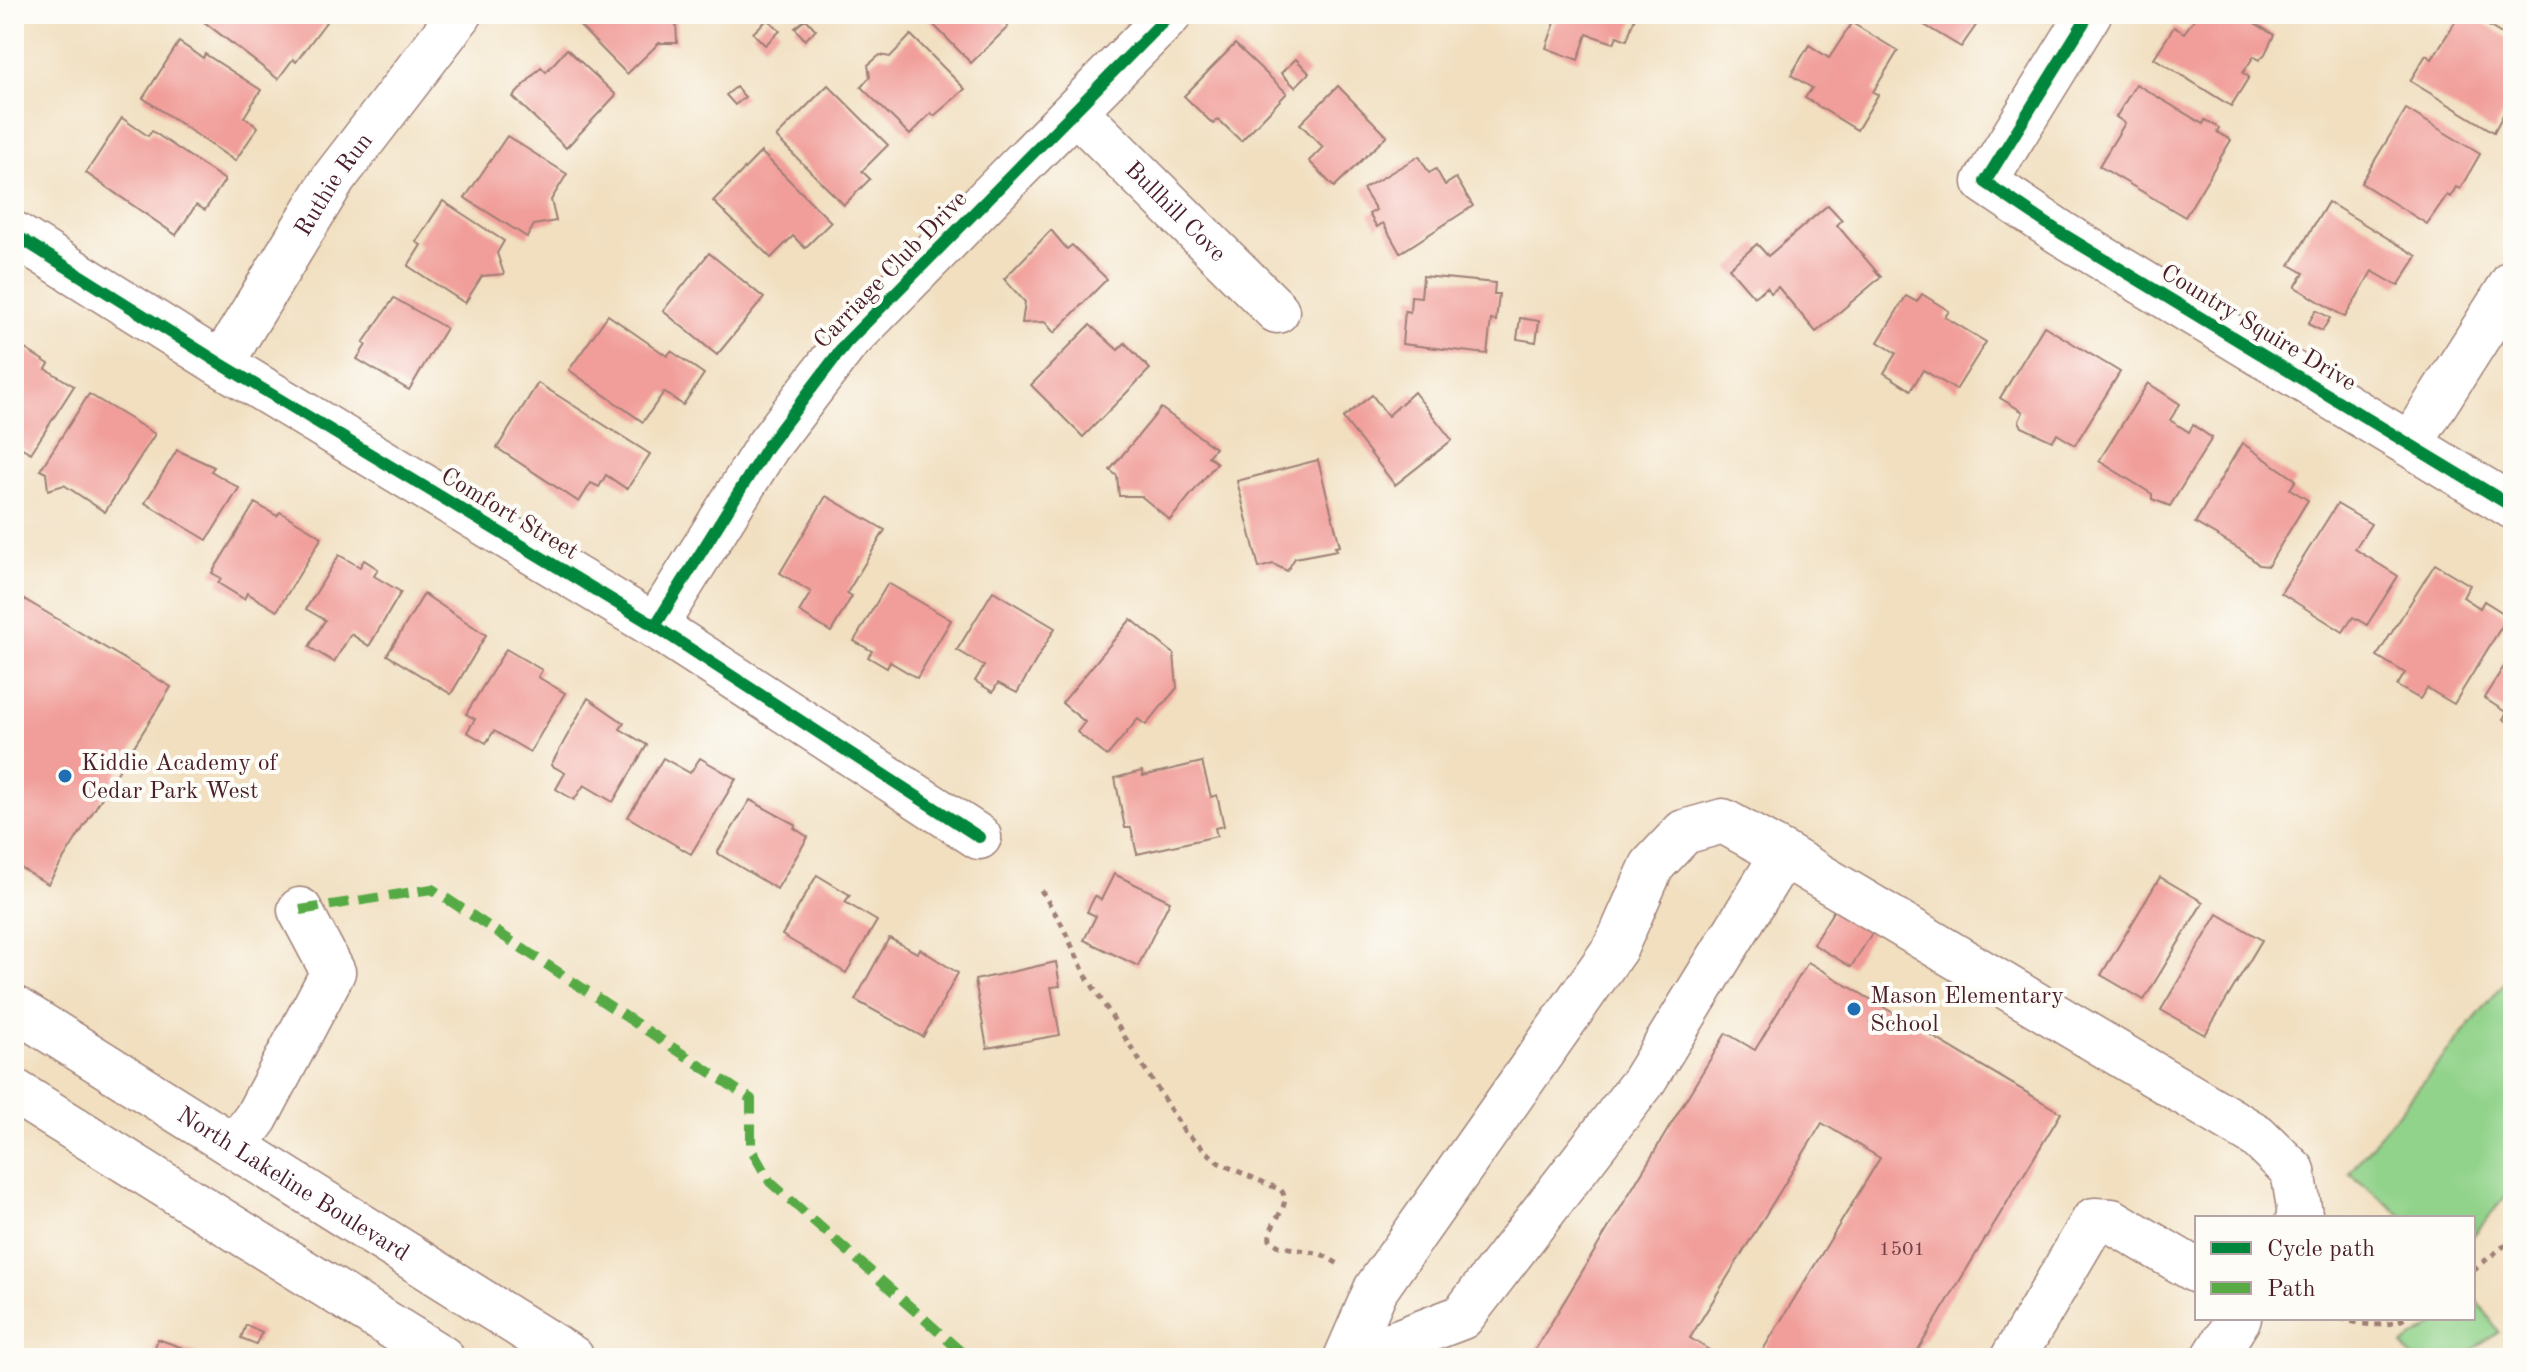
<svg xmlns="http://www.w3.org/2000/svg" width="2527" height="1372" viewBox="0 0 2527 1372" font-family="'Old Standard TT',serif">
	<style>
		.green { fill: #92d38b; stroke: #6e795b; stroke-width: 2 }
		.building { fill: #f19e9a }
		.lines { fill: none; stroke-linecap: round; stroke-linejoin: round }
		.minor-casing { stroke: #9e7f76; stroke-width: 47 }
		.major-casing { stroke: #9e7f76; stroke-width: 47 }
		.path { stroke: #9e7f76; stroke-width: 5; stroke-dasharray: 6 6; stroke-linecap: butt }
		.minor { stroke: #fff; stroke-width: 44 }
		.major { stroke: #fff; stroke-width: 44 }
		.quiet { stroke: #57aa44; stroke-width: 10; stroke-dasharray: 20 10; stroke-linecap: butt }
		.cycleway-casing { stroke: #fdfcf7; stroke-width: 17 }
		.cycleway { stroke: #00873e; stroke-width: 12 }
		.poi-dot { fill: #1f6fb2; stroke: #fdfcf7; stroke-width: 3 }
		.labels { text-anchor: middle; stroke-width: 8; stroke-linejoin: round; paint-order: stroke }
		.number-label { font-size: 20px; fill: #743f47 }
		.street-label { font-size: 24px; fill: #4a1f2b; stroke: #fdfcf7 }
		.poi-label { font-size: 24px; fill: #4a1f2b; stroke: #fdfcf7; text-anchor: start }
	</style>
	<rect width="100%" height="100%" fill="#fdfcf7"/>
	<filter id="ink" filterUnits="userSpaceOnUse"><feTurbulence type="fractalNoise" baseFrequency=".0125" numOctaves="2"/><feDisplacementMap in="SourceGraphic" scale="16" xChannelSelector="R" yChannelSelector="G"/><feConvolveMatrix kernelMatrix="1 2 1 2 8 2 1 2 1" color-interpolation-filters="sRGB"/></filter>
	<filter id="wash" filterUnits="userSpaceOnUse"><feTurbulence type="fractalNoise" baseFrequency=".006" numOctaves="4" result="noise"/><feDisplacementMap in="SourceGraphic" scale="32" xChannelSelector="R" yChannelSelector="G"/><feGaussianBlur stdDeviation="1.8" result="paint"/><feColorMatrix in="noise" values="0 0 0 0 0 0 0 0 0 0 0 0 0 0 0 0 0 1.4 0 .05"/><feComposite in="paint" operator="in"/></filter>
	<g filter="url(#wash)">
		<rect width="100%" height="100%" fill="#f1dfc0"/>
		<g class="green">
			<polygon points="2513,972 2513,1187 2473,1236 2473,1218 2405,1218 2349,1173"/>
			<polygon points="2475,1297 2499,1332 2460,1358 2412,1358 2403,1345 2444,1318 2473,1318"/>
		</g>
		<g id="blocks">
			<g class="building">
				<polygon points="208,14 315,14 326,22 296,62 293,59 278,79 203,21"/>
				<polygon points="568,14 669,14 676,21 677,43 659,43 627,74"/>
				<polygon points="923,14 1013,14 1004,23 1008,27 971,63"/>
				<polygon points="1558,14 1636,14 1627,40 1617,36 1614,43 1587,34 1578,60 1546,48"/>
				<polygon points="1906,14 1984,14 1961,47"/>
				<polygon points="2198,14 2240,14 2274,35 2265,54 2259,60 2254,56 2243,73 2249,77 2231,106 2154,58 2174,27 2184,33"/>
				<polygon points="2460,14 2469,14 2513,41 2513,96 2494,132 2410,81 2426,55 2432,59"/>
				<polygon points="768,19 780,31 765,45 753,33"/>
				<polygon points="806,19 816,30 805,40 795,28"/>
				<polygon points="1852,23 1898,51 1873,92 1878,95 1857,130 1805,98 1812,88 1791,75 1809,45 1829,58"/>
				<polygon points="911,35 965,89 934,116 931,113 910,135 861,87 870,77 868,65 880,55 890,57"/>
				<polygon points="179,42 203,58 205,54 261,90 244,117 258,127 235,161 143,98"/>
				<polygon points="1235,44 1287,93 1241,141 1218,119 1213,124 1184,96"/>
				<polygon points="567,49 616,95 566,148 513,97 541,67 546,72"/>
				<polygon points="1296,59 1309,73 1295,87 1281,73"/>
				<polygon points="2136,84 2203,124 2205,120 2219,128 2217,132 2231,140 2185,217 2099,166 2125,123 2116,117"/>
				<polygon points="828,85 888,145 862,171 870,179 844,205 776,137"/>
				<polygon points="1338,86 1387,136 1334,187 1309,161 1323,147 1300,124"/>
				<polygon points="736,87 745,97 735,105 726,95"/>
				<polygon points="2406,109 2480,154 2460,189 2456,187 2450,197 2447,195 2427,224 2361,183"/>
				<polygon points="122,118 148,136 152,131 225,180 205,210 196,205 176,235 86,173"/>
				<polygon points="507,136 567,174 551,200 556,221 534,225 527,237 465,198"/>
				<polygon points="761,152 831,222 805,248 793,236 771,258 713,201"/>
				<polygon points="1419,156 1429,173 1436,169 1445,185 1456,178 1473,206 1400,253 1383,223 1377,227 1369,214 1376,210 1363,189"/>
				<polygon points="443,201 504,241 497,253 504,274 482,276 465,303 408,266 421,245 416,242"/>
				<polygon points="2328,202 2417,256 2398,286 2372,271 2345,317 2295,287 2304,273 2290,265"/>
				<polygon points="1828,205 1842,220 1837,225 1881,277 1816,332 1778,287 1771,293 1767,287 1754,297 1729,268 1757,244 1768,256"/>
				<polygon points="1051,230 1067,249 1072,245 1107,279 1054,333 1045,322 1022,323 1025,302 1004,279"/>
				<polygon points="709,253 764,298 717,355 663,311"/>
				<polygon points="1423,276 1495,283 1494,294 1499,294 1496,321 1491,320 1487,354 1402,344 1405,311 1410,312 1411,296 1421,297"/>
				<polygon points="1922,294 1949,311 1945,317 1986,342 1956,390 1923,370 1911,390 1884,373 1896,353 1878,342 1906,296 1917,302"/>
				<polygon points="394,298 446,328 409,390 357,359 366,345 363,343"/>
				<polygon points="2316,310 2330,318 2322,331 2308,324"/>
				<polygon points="608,315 667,356 671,351 704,374 683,405 664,392 643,422 569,370"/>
				<polygon points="1520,318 1539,321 1536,342 1517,339"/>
				<polygon points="1090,325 1118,350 1125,343 1150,369 1083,437 1031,385"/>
				<polygon points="2044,326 2120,372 2075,445 2057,434 2052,441 2022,427 2019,421 2023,412 2000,398"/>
				<polygon points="14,342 49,364 46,369 74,386 31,453 22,448 14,449"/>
				<polygon points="538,383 650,454 627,489 606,475 599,487 591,483 579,502 497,448"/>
				<polygon points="2148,383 2180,404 2170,420 2189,432 2193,425 2212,438 2170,506 2152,499 2152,494 2099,461"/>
				<polygon points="1414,392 1452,440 1395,485 1343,418 1372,395 1388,416"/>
				<polygon points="89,394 155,434 105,512 64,485 48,490 46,473 40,470"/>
				<polygon points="1161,408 1215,448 1208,456 1217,463 1170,520 1141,496 1119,496 1117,476 1110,470"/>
				<polygon points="2242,443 2296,480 2290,489 2308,500 2268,566 2259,565 2244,552 2195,523"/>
				<polygon points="177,450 214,467 211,471 239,488 207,540 145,503"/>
				<polygon points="1318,460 1340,546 1335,547 1337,550 1295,558 1287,571 1273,564 1259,568 1237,481"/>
				<polygon points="826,496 885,530 847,593 852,596 831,632 799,612 811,592 780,573"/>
				<polygon points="255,503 277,516 280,512 322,537 277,611 247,593 244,599 218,583 221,578 212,573"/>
				<polygon points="2337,504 2371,524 2355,549 2398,576 2367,625 2353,617 2343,632 2281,593"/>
				<polygon points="339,555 360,567 364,560 378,569 374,576 401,592 369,646 351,634 334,662 309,647 325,620 306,609"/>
				<polygon points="2435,564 2470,585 2463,597 2480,608 2484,601 2508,616 2454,704 2427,688 2420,699 2397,686 2405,673 2377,656"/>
				<polygon points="888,583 951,620 917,678 890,662 887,668 868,657 872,651 854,641"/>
				<polygon points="993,591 1055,628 1017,693 998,683 993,692 975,681 984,666 957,650"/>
				<polygon points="14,593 171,687 48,884 14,864"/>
				<polygon points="424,594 486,635 451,694 387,655"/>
				<polygon points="1131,619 1174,654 1177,688 1146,725 1138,719 1107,756 1077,732 1085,722 1062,703"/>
				<polygon points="506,649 542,670 538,677 565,693 530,752 494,731 486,743 467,732 475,719 466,714"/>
				<polygon points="2513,652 2513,725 2503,719 2507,713 2484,698"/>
				<polygon points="588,698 624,723 620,729 647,745 613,802 584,785 574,800 556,789 565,773 551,765"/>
				<polygon points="663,758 690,773 700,758 736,779 691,854 628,817"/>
				<polygon points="1202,762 1211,797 1217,795 1224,826 1215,828 1217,836 1137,854 1131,828 1125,828 1115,778 1142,771 1143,776"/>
				<polygon points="750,800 796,825 794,828 808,837 777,889 717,853"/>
				<polygon points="1114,874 1170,901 1138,966 1084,940 1096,916 1087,912 1095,896 1101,900"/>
				<polygon points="817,875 850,895 845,902 877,921 846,973 782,935"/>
				<polygon points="2160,877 2203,902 2144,1000 2101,975"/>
				<polygon points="1834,910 1872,933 1851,967 1813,944"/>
				<polygon points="2218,914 2262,940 2205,1035 2161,1010"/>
				<polygon points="889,938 917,953 920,949 958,973 923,1037 855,1000"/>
				<polygon points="1056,962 1060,986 1051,987 1060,1035 987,1048 975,980"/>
				<polygon points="1808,962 2061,1113 1913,1358 1758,1358 1880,1158 1822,1123 1690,1338 1722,1358 1530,1358 1726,1033 1755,1050"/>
				<polygon points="246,1325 262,1332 256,1344 241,1338"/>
				<polygon points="158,1339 210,1358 151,1358"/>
			</g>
		</g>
	</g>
	<g filter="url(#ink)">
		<use href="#blocks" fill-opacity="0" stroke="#9e7f76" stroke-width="2"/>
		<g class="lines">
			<defs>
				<g id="minor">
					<polyline points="2089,14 1985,182 2061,233 2513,507"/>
					<path id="s1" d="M1075,111L1277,311"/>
					<polyline points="14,234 221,364 655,626 979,837"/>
					<path id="s2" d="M221,364L334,178L460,14"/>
					<polyline points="2410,444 2513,282"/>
					<polyline points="655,626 767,447 846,343 1170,14"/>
					<polyline points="235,1146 256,1118 333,972 300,910"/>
					<polyline points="1354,1344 1389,1345 1462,1317 1643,1082 1783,854"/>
					<polyline points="1346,1358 1376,1289 1616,947 1652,866 1684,832 1723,821 1783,854 2257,1136 2293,1171 2300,1214 2298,1218"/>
					<polyline points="2013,1358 2094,1220 2112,1221 2197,1271"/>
					<polyline points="2214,1358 2239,1318"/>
				</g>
				<g id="major">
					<path id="s3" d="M14,1008L572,1358"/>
					<polyline points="14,1091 442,1358"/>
				</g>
			</defs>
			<use href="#minor" class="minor-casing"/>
			<use href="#major" class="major-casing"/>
			<g class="path">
				<path d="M1041,890L1061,923L1085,974L1184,1131L1219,1163L1281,1190C1294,1207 1267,1222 1270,1240L1279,1246L1321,1254L1342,1266"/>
				<polyline points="2473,1270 2513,1239"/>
				<path d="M2340,1318C2360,1325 2386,1329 2405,1318"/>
			</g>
			<use href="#minor" class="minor"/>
			<use href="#major" class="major"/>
			<polyline class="quiet" points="300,910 432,889 751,1099 751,1149 770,1182 968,1358"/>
			<defs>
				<g id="cycleway">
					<polyline points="2089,14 1985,182 2061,233 2513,507"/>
					<polyline points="14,234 221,364 655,626 979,837"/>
					<polyline points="655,626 767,447 846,343 1170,14"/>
				</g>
			</defs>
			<use href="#cycleway" class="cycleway-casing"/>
			<use href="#cycleway" class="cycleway"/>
		</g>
	</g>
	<g class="poi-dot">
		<circle cx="65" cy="776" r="8"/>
		<circle cx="1854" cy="1009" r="8"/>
	</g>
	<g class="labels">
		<g class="number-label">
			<text x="1902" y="1255">1501</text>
		</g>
		<g class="street-label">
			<text dy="8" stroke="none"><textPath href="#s2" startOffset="212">Ruthie Run</textPath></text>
			<text dy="8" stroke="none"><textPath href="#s1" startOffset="142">Bullhill Cove</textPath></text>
			<text transform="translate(890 269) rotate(-46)" y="8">Carriage Club Drive</text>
			<text transform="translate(2259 327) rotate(31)" y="8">Country Squire Drive</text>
			<text transform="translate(510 513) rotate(31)" y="8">Comfort Street</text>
			<text dy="8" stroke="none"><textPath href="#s3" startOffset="330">North Lakeline Boulevard</textPath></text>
		</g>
		<g class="poi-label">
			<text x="81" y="770">Kiddie Academy of<tspan x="81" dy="28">Cedar Park West</tspan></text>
			<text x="1870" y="1003">Mason Elementary<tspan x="1870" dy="28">School</tspan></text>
		</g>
	</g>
	<rect width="2527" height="1372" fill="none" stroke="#fdfcf7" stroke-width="48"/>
	<rect x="2195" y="1216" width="280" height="104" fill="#fdfcf7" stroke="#b5a4a5" stroke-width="2"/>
	<rect x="2211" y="1242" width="40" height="12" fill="#00873e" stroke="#b5a4a5" stroke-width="2"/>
	<text x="2267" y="1256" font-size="24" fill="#4a1f2b">Cycle path</text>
	<rect x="2211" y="1282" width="40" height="12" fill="#57aa44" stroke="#b5a4a5" stroke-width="2"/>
	<text x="2267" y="1296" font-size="24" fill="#4a1f2b">Path</text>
</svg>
